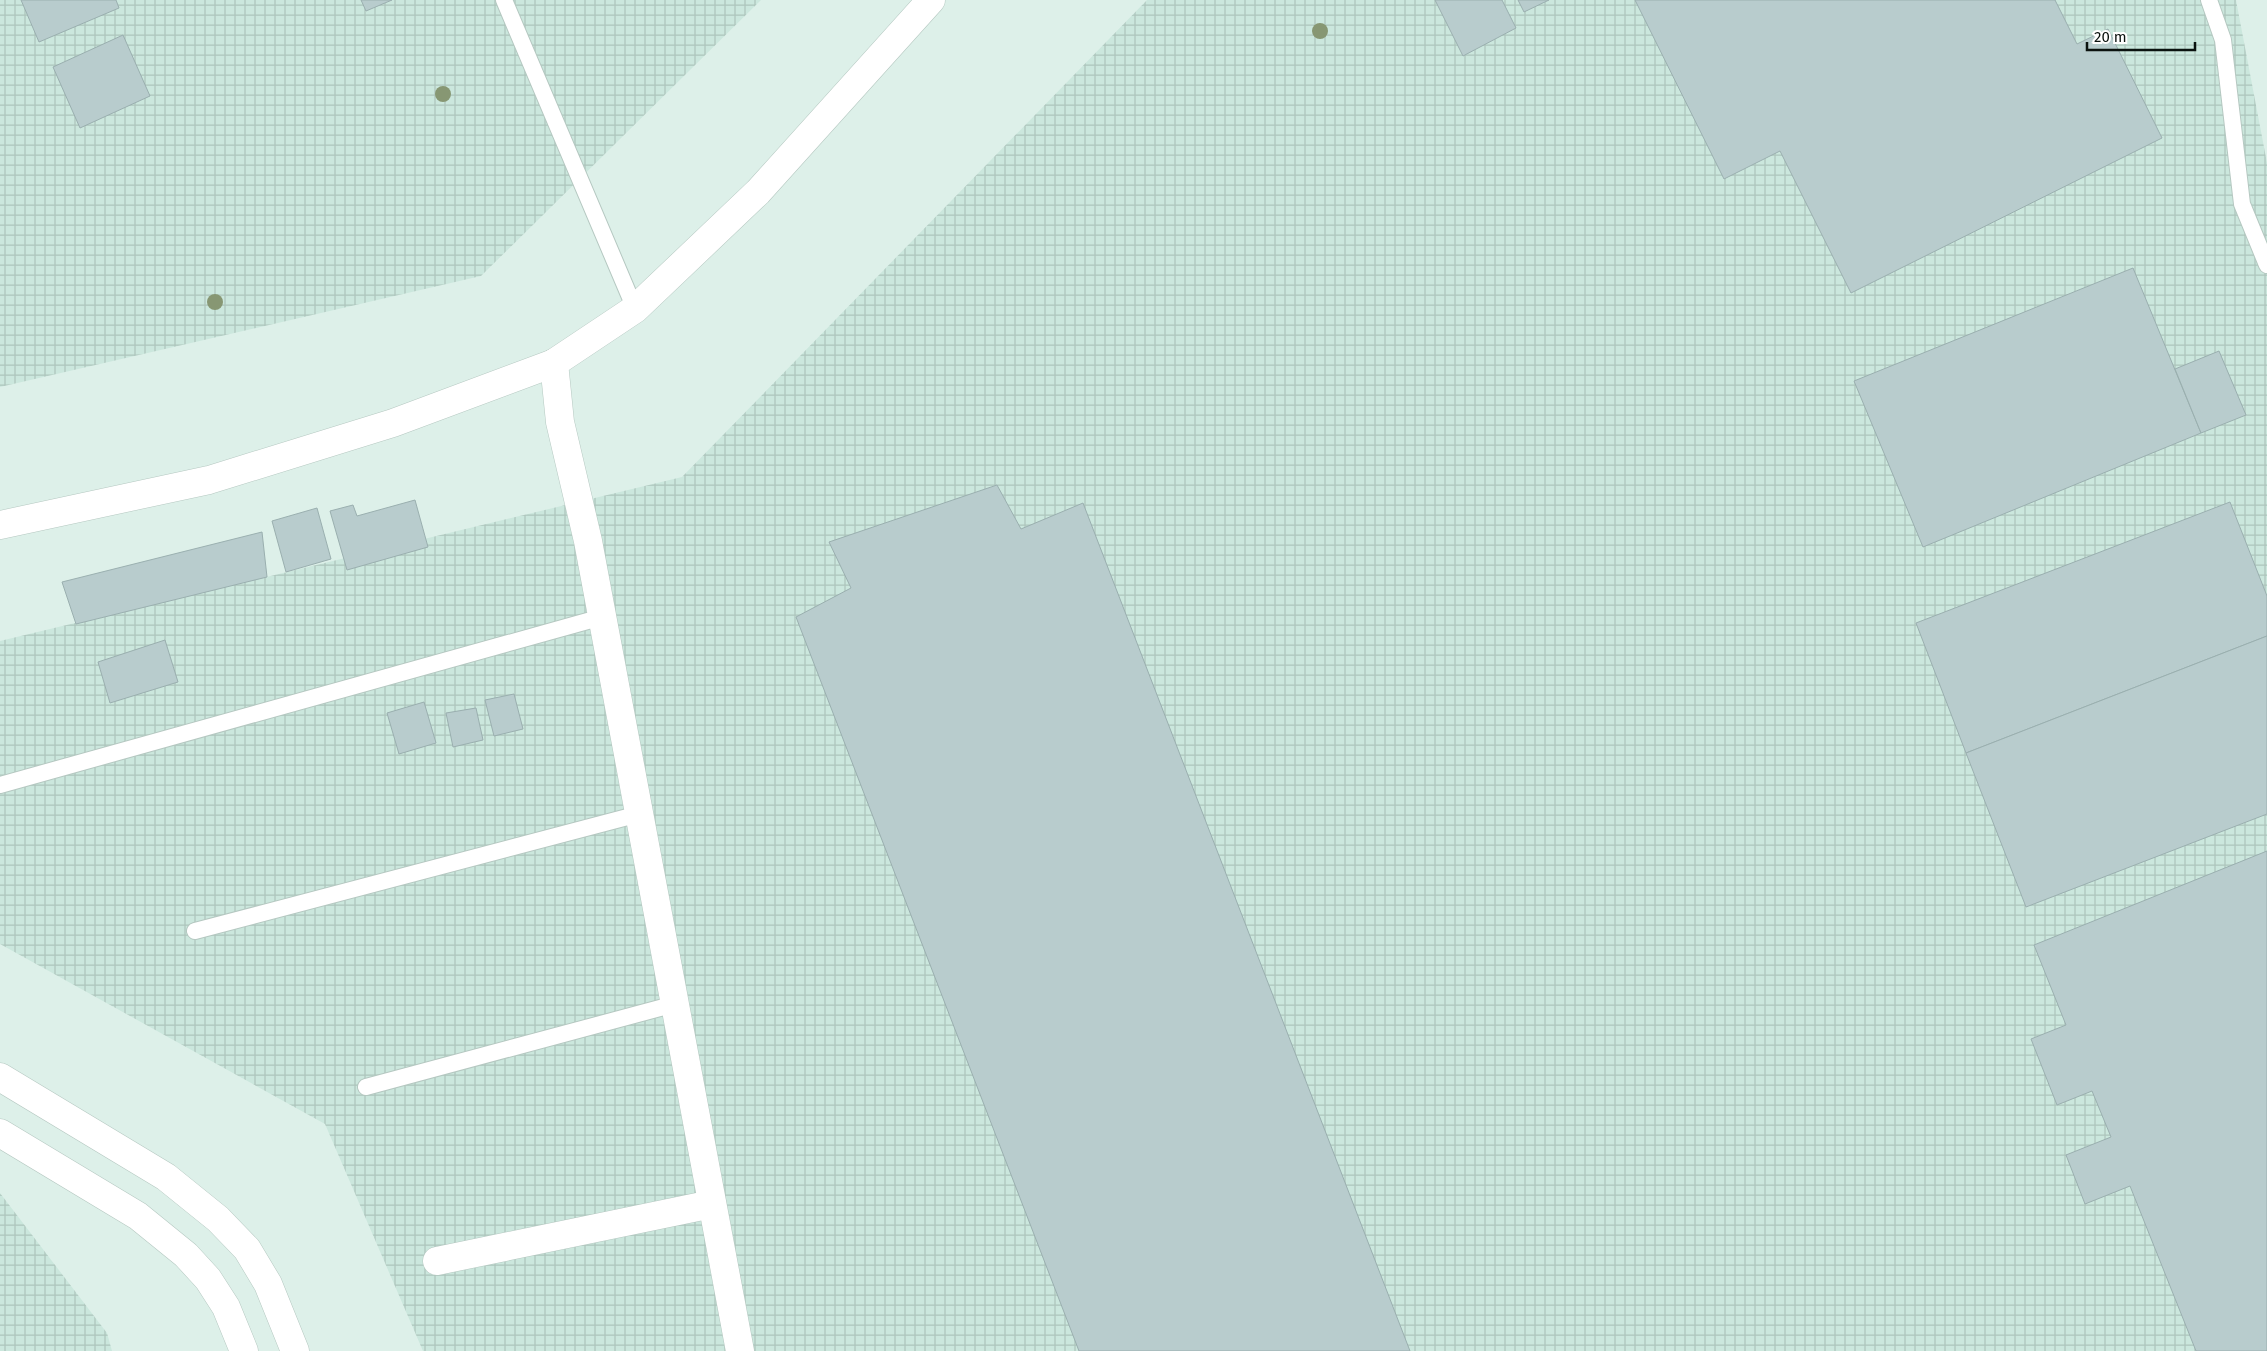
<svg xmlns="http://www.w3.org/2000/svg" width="2267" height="1351" viewBox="0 0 2267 1351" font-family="'Fira Sans',sans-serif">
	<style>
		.industrial { fill: url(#industrial-grid) }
		.building { fill: #b8cccd; stroke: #9aafaf }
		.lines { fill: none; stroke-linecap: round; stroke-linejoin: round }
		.service-casing { stroke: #b5c8c1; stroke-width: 18 }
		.minor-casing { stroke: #b5c8c1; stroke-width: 29 }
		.tertiary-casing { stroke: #b5c8c1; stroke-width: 29 }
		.secondary-casing { stroke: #b5c8c1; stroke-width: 29 }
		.service { stroke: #fff; stroke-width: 16 }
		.minor { stroke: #fff; stroke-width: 28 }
		.tertiary { stroke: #fff; stroke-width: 28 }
		.secondary { stroke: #fff; stroke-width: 28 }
		.tree { fill: #879773 }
	</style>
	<defs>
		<pattern id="industrial-grid" width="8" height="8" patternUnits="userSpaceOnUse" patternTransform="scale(1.25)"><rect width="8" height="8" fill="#cbe7dd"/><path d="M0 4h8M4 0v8" fill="none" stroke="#adc5bc"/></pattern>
	</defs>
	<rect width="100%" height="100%" fill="#ddf0e9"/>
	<g class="industrial">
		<polygon points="0,0 761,0 481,276 0,387"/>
		<polygon points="1147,0 2236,0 2267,163 2267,1351 423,1351 325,1124 0,944 0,641 682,477"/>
		<polygon points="0,1193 107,1333 112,1351 0,1351"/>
	</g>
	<g class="building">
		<polygon points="21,0 116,0 119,8 39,42"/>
		<polygon points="361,0 392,0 366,11"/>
		<polygon points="1435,0 1502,0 1516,28 1463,56"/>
		<polygon points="1518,0 1549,0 1524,12"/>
		<polygon points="1635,0 2055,0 2077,44 2108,29 2162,138 1851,293 1780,151 1724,179"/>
		<polygon points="123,35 150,96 80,128 53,67"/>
		<polygon points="2133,268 2201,433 1923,547 1854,381"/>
		<polygon points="2219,351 2246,415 2201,433 2175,369"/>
		<polygon points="997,485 1021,529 1083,503 1410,1351 1079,1351 796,617 851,588 829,542"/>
		<polygon points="415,500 428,547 347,570 330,511 353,505 357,516"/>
		<polygon points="2230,502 2267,596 2267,636 1966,753 1916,623"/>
		<polygon points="317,508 331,559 286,572 272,521"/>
		<polygon points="262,532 267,577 76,624 62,582"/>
		<polygon points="2267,636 2267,814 2026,907 1966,753"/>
		<polygon points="165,640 178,682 110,703 98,662"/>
		<polygon points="514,694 523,729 494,736 485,700"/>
		<polygon points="424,702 436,743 399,754 387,713"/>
		<polygon points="476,708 483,740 453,747 446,713"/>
		<polygon points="2267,851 2267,1351 2196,1351 2130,1186 2085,1204 2066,1155 2111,1137 2092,1091 2057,1105 2031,1039 2066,1025 2034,945"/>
	</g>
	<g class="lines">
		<defs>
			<g id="service">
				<polyline points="504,0 635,309"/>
				<polyline points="2209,0 2223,40 2242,204 2267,265"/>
				<polyline points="0,785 602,617"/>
				<polyline points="195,931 639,814"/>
				<polyline points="366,1087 675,1004"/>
			</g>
			<g id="minor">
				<polyline points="554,363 560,422 588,541 740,1351"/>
				<polyline points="437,1261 712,1204"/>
			</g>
			<polyline id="tertiary" points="0,525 209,480 393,423 554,363 635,309 758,192 931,0"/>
			<g id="secondary">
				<polyline points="0,1077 166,1177 218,1219 247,1249 268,1284 295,1351"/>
				<polyline points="0,1133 138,1216 186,1255 208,1279 226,1307 244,1351"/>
			</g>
		</defs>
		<use href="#service" class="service-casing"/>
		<use href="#minor" class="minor-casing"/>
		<use href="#tertiary" class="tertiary-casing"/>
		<use href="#secondary" class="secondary-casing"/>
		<use href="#service" class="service"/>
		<use href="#minor" class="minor"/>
		<use href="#tertiary" class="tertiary"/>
		<use href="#secondary" class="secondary"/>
	</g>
	<g class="tree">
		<circle cx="1320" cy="31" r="8"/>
		<circle cx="443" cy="94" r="8"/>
		<circle cx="215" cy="302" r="8"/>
	</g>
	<path d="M2087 42v8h108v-8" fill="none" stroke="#0b120f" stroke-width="2.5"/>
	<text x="2094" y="42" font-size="15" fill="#0b120f" stroke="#ffffff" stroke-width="4" paint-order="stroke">20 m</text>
</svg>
